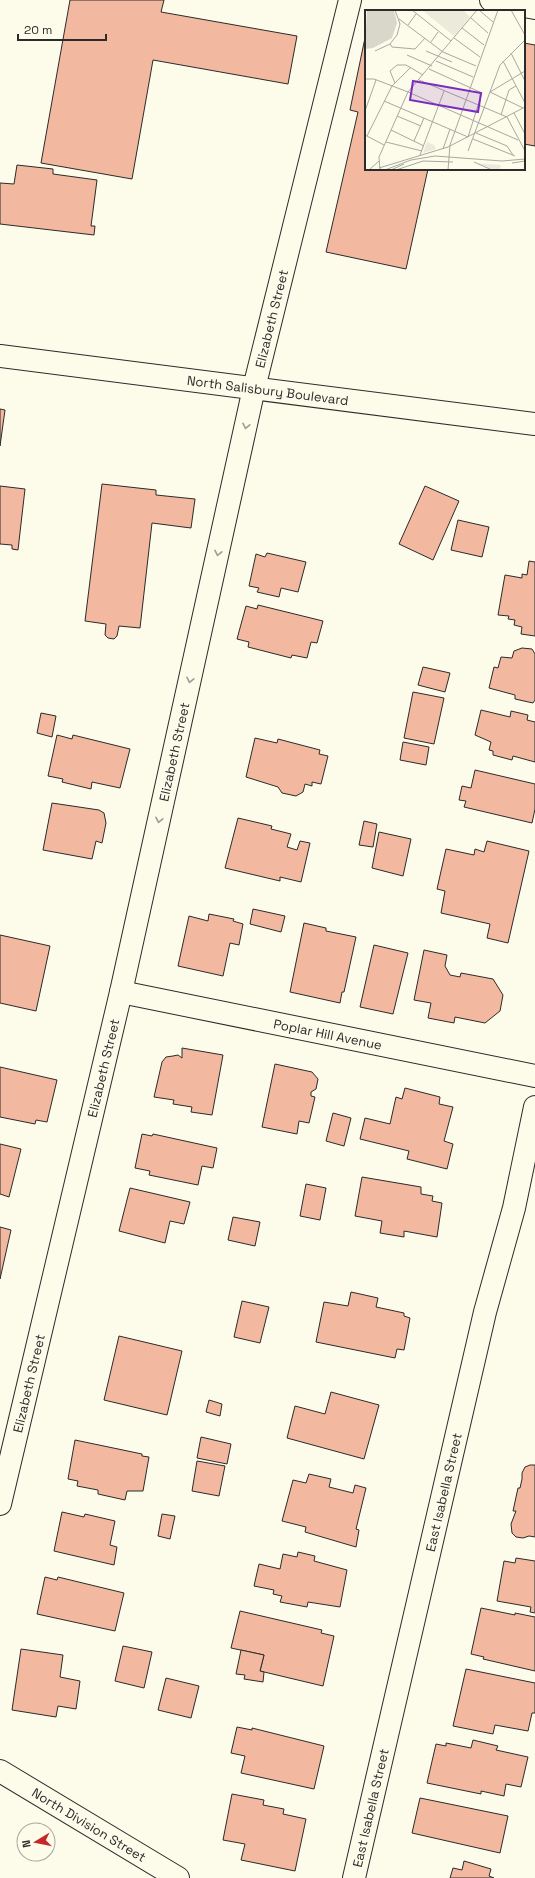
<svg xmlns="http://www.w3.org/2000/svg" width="535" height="1878" viewBox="0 0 535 1878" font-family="'Space Grotesk',sans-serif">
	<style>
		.building { fill: #f2b8a0; stroke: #2b2b2b }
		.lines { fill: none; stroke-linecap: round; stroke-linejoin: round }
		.minor-casing { stroke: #2b2b2b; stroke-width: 24 }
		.tertiary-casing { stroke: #2b2b2b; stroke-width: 24 }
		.primary-casing { stroke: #2b2b2b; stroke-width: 24 }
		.minor { stroke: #fdfbea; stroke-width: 22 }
		.tertiary { stroke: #fdfbea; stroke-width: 22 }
		.primary { stroke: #fdfbea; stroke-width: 22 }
		.oneway { stroke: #9e9d94 }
		.labels { text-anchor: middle; stroke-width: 3; stroke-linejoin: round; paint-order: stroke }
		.street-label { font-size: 13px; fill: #2b2b2b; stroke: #fdfbea }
		.inset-road { fill: none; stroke: #a9a89e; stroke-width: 1 }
		.view { fill: #7b2cbf; fill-opacity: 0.15; stroke: #7b2cbf; stroke-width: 2 }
		.inset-edge { fill: none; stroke: #2b2b2b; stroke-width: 2 }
	</style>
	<rect width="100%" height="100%" fill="#fdfbea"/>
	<g class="building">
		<polygon points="70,0 164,0 161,12 297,36 288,84 153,60 132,179 41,163"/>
		<polygon points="366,33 366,169 428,169 406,269 326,252 358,112 350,110"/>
		<polygon points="524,43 535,45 535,146 524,144"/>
		<polygon points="17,165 53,169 53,174 97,180 91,226 95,226 94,235 0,224 0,183 14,184"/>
		<polygon points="0,409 5,410 0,446"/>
		<polygon points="102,484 156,490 156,495 195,499 191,528 152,523 140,628 119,626 117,636 114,639 108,638 105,635 106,624 85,621"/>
		<polygon points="0,486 25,489 18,550 12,549 12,545 0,544"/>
		<polygon points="425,486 459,501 433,560 399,544"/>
		<polygon points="458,520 489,527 482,557 451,550"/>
		<polygon points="267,553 306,562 298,592 281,588 279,597 257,592 259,588 249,586 256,554 265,557"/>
		<polygon points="529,561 535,562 535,636 521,634 522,627 514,625 515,620 508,619 509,616 498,615 505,575 522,578 522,574 527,575"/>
		<polygon points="258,605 323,621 317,643 311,642 307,658 292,655 291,658 248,647 249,642 237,639 246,606 257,609"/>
		<polygon points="522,648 532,649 535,654 535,700 533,703 515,699 515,695 489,688 494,667 498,668 501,657 512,658 514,651"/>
		<polygon points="423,667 450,673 445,692 418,685"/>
		<polygon points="413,692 444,698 434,744 404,738"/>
		<polygon points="481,710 510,717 511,711 528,715 527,720 535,722 535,762 513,756 512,760 493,755 493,751 489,750 491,742 475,735"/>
		<polygon points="41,713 56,716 52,737 37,733"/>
		<polygon points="57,735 72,739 73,735 130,749 120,788 92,782 91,789 62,782 63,779 48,776"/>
		<polygon points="255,738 277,743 278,739 320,750 319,754 328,756 321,784 312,782 312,786 305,784 303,792 296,796 282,793 278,787 246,777"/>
		<polygon points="403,742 429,747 426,765 400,760"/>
		<polygon points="475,770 535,784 535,809 532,823 464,807 466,801 459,800 462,786 471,788"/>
		<polygon points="52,803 99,810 104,813 106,823 102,843 96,841 92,859 43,850"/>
		<polygon points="238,818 272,826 271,829 291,834 287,847 297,850 300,841 310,843 301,882 280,877 280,881 225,868"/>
		<polygon points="364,821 377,824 373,847 359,845"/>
		<polygon points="379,832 411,839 403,876 372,868"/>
		<polygon points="487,841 529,851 508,943 487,938 490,924 441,913 445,891 437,889 446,849 474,855 475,849 484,852"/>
		<polygon points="253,909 285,916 281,932 250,924"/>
		<polygon points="209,914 234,919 233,921 243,924 239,945 230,943 223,976 178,966 189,916 208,921"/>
		<polygon points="304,923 326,928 326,931 356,937 344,992 342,992 340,1003 290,992"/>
		<polygon points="0,935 50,946 36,1011 0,1003"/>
		<polygon points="374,945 408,953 393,1014 360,1007"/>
		<polygon points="424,950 447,955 445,966 450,975 460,977 461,973 493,979 503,995 500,1011 485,1023 455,1017 454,1023 428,1018 431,1003 414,1000"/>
		<polygon points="182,1048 223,1055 212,1115 191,1112 192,1107 173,1104 174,1100 154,1097 162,1062 166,1057 173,1056 178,1055 182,1058"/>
		<polygon points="275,1064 312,1072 318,1079 316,1089 311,1092 311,1096 315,1097 309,1123 299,1121 297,1134 262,1127"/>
		<polygon points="0,1067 57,1080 47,1122 36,1120 35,1124 0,1117"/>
		<polygon points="405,1088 440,1097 439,1104 453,1107 444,1141 453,1144 447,1169 407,1159 409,1151 360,1139 365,1118 390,1124 396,1097 402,1099"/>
		<polygon points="333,1113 351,1118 344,1146 326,1141"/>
		<polygon points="142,1134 152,1136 153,1134 217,1148 213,1168 202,1166 198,1185 149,1175 150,1171 135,1168"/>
		<polygon points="0,1144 21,1149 9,1197 0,1194"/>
		<polygon points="362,1177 421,1187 421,1194 433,1196 432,1201 442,1203 437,1237 404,1231 404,1237 380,1233 382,1221 355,1216"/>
		<polygon points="306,1184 326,1188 320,1220 300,1216"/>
		<polygon points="130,1188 190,1202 184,1224 170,1221 165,1243 119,1231"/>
		<polygon points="233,1217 260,1222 255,1246 228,1240"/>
		<polygon points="0,1227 11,1230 0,1279"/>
		<polygon points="351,1292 378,1298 376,1307 404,1313 404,1316 410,1318 404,1350 397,1349 395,1358 316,1342 324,1302 348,1306"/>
		<polygon points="242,1301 269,1307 260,1343 234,1337"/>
		<polygon points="119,1336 182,1351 167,1415 104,1400"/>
		<polygon points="331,1392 379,1405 364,1459 287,1438 295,1406 325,1414"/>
		<polygon points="209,1400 222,1404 220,1416 206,1412"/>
		<polygon points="201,1437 231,1444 227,1464 197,1458"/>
		<polygon points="75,1440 142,1454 142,1456 149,1457 143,1491 127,1491 125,1500 98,1494 98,1490 77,1486 78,1481 68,1479"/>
		<polygon points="197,1461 225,1466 219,1496 192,1491"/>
		<polygon points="530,1465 535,1465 535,1537 529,1536 523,1538 516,1537 512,1533 511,1524 516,1511 513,1511 518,1488 520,1488 522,1479 522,1473 525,1467"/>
		<polygon points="309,1474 331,1479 329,1487 353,1493 355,1485 366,1488 356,1529 359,1530 356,1547 305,1532 306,1527 282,1521 293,1480 306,1483"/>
		<polygon points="62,1512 84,1517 85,1514 115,1521 110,1545 117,1547 114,1565 54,1551"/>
		<polygon points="162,1514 175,1516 170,1539 158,1536"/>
		<polygon points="298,1552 315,1556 314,1561 347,1570 340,1607 308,1602 307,1607 280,1602 282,1596 273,1594 274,1590 254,1586 259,1564 280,1569 283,1554 297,1557"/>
		<polygon points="516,1558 535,1561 535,1613 530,1612 531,1607 497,1601 504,1561 515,1563"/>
		<polygon points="45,1577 57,1580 58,1577 124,1593 115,1631 37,1614"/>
		<polygon points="481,1608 515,1615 515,1613 535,1617 535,1671 483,1659 484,1657 471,1654"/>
		<polygon points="240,1611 322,1630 321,1633 334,1636 323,1686 260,1671 264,1655 231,1648"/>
		<polygon points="123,1646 152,1652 144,1688 115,1681"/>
		<polygon points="21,1649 63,1655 60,1677 80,1681 76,1709 58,1706 56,1717 12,1710"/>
		<polygon points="241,1650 264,1655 260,1671 264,1672 263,1682 244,1679 245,1675 236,1674"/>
		<polygon points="466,1669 535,1683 535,1713 532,1713 528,1731 495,1725 493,1734 453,1726"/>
		<polygon points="166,1678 199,1686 191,1718 158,1710"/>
		<polygon points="237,1727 252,1730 252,1728 324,1746 314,1789 241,1773 245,1756 231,1753"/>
		<polygon points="473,1740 498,1746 496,1750 528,1757 521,1787 506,1784 504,1796 481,1791 481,1794 427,1783 436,1744 446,1746 446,1743 471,1748"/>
		<polygon points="232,1794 264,1800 263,1805 284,1809 283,1814 306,1819 295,1871 241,1860 245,1844 223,1840"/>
		<polygon points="420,1798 508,1816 500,1853 412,1833"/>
		<polygon points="464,1861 491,1869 489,1876 494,1878 450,1878 453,1868 462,1870"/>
	</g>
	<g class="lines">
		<defs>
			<g id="minor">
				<polyline points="491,0 535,8"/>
				<path id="s1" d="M121,992L535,1076"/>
				<path id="s2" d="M0,1504L121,992L254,388L350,0"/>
			</g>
			<g id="tertiary">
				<path id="s3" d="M0,1771L178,1878"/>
				<path id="s4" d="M354,1878L485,1312L514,1208L535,1107"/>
			</g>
			<g id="primary">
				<path id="s5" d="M0,356L535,424"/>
			</g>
		</defs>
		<use href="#minor" class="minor-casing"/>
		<use href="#tertiary" class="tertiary-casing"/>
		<use href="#primary" class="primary-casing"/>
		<use href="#minor" class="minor"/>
		<use href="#tertiary" class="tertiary"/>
		<use href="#primary" class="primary"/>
	</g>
	<defs><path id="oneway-chevron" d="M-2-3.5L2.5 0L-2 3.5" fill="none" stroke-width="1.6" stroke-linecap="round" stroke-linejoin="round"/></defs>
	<g class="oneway">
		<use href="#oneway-chevron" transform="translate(246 426) rotate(102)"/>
		<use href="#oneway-chevron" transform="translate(218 553) rotate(102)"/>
		<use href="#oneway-chevron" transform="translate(190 680) rotate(102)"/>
		<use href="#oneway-chevron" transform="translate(159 820) rotate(102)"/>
	</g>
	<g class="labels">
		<g class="street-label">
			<text dy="5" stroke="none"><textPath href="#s2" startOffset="1216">Elizabeth Street</textPath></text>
			<text dy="5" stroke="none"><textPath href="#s5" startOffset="270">North Salisbury Boulevard</textPath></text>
			<text dy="5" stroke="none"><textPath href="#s2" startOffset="772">Elizabeth Street</textPath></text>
			<text dy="5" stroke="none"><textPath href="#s1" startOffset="211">Poplar Hill Avenue</textPath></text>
			<text dy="5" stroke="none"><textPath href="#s2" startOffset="448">Elizabeth Street</textPath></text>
			<text dy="5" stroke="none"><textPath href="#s2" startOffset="124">Elizabeth Street</textPath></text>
			<text dy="5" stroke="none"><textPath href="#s4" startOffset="396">East Isabella Street</textPath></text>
			<text dy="5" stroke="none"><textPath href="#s4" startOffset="72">East Isabella Street</textPath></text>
			<text dy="5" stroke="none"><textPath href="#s3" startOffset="104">North Division Street</textPath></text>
		</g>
	</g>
	<g transform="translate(365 10)">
		<rect width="160" height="160" fill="#fdfbea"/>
		<path d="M57,0H98L105,7L89,26ZM62,132L69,135L71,139L58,143ZM111,153L136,155L135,160H129Z" fill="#ecebdb"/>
		<path d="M2,0H29L32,13L27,28L8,38L0,39Z" fill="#d8d7c9"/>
		<path class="inset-road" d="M47,0L86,31M114,0L128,12M146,0L160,25M106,8L123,23M34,9L78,42L111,56M43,15L51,4M97,18L119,35M89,28L115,47M66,32L73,22M25,34L27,37L50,39L60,28M10,41L25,34L32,25L35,14L30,0M61,41L87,52M146,43L160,71M42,45L67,56M71,51L108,67M138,51L160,93M0,69H9L43,82L153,130M54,70L142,107L160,141M30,73L25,61L32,55H41L58,65M19,91L103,127L117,83L64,59M158,98L125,82L160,61M0,101L11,70M149,103L160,124M136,105L144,80L151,76M32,106L56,116M26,120L59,136M111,123L142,136L148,145M0,125L19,135M2,126L27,76L46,57M108,129L150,146M49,131L59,108M21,132L57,141M78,139L85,119M103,141L135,55L160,30M55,145L79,81M109,152L127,160M147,153L160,151M14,158L83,137L160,97M4,160L14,151M15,160L14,147L43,82L112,0M20,160L46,150L70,146L137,151L160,149M26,160L39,154M31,160L58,151L88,152M83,160L85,135L133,0"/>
		<path class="view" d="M48,71L116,83L113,102L45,90Z"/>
		<rect width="160" height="160" class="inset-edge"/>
	</g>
	<g transform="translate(36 1842) rotate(260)"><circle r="19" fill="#fdfbea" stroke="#a9a89e"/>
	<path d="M0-3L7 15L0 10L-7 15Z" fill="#c62828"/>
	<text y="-6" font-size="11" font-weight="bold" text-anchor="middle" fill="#2b2b2b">N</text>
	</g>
	<path d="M18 34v6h88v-6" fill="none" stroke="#2b2b2b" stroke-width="2"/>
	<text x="24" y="34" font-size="12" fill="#2b2b2b" stroke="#fdfbea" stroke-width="3" paint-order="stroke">20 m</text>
</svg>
